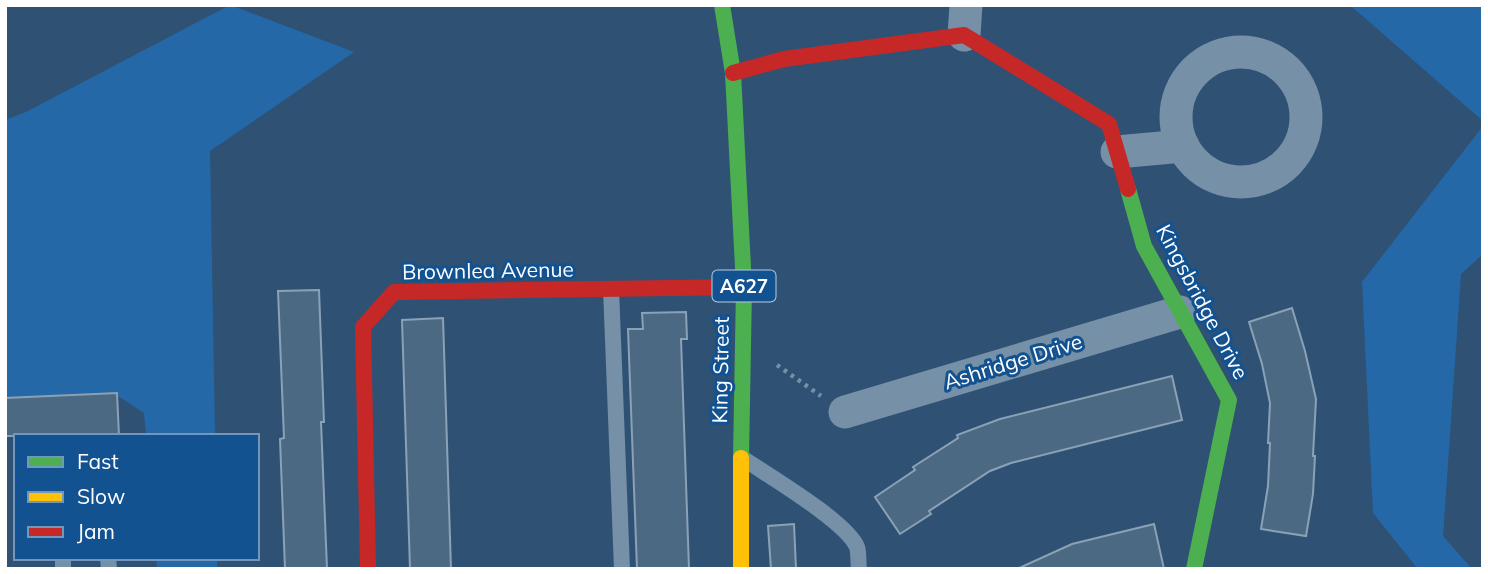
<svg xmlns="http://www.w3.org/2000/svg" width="1488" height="574" viewBox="0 0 1488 574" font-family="Mulish,sans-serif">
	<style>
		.green { fill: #2568a8 }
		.building { fill: #4c6983; stroke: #8ba1b5; stroke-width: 2 }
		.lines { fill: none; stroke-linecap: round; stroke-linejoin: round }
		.path { stroke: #7690a7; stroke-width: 4.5; stroke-dasharray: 3.5 5; stroke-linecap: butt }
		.lane { stroke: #7690a7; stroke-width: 16 }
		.street { stroke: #7690a7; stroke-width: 33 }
		.fast { stroke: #4caf50; stroke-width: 16 }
		.slow { stroke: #ffc107; stroke-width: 16 }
		.jam { stroke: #c62828; stroke-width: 16 }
		.labels { text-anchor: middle; stroke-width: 6; stroke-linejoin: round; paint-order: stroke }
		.shield { fill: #125291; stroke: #b8cbde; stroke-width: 2 }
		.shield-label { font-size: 19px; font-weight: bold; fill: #fff }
		.street-label { font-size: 21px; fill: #fff; stroke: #125291 }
	</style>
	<rect width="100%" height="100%" fill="#2f5274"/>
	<g class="green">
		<polygon points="230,5 354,52 210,151 215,436 146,436 144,413 115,394 5,419 5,120 26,112"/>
		<polygon points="1350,5 1483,5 1483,121"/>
		<polygon points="1483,126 1483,254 1461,274 1443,536 1472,569 1418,569 1373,513 1362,282"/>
		<polygon points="156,558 217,558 217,569 157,569"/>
	</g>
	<g class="building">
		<polygon points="319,290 324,422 321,422 327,569 285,569 280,439 284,438 278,291"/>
		<polygon points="1292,308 1305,351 1316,399 1313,456 1315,456 1313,494 1306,536 1261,529 1268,486 1270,443 1268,443 1270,403 1262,364 1249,322"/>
		<polygon points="686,312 687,339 681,339 689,569 637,569 628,329 643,329 642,313"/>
		<polygon points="443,318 451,569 410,569 402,320"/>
		<polygon points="1172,376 1182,420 1011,463 990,471 929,511 931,514 900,534 875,497 915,470 913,467 958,438 957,435 1000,419"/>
		<polygon points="117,393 119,436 5,436 5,398"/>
		<polygon points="794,524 796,569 771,569 768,526"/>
		<polygon points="1154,524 1164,569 1017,569 1072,544"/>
	</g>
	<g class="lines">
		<polyline class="path" points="777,365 821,396"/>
		<g class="lane">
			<polyline points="611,289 622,569"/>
			<path d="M744,459C769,476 847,522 857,547C859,553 858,562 859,569"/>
			<polyline points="108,558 109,569"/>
			<polyline points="63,569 63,558"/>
		</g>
		<g class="street">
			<polyline points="964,35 966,5"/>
			<circle cx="1241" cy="117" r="65"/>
			<polyline points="1117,152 1183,146"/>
			<polyline points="845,412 1180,312"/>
		</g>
		<g class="fast">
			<polyline points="722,5 733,73 744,287 741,458"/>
			<polyline points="1128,189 1144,246 1229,400 1194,569"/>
		</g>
		<polyline class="slow" points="741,569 741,458"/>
		<g class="jam">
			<polyline points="733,73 784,59 964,35 1109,124 1128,189"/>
			<polyline points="368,569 363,327 394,292 744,287"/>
		</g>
	</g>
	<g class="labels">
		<rect class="shield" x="712.5" y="270.5" width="63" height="31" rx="5"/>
		<g class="shield-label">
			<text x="744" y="293">A627</text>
		</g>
		<g class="street-label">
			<text transform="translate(488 271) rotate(-1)" y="7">Brownlea Avenue</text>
			<text transform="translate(1202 302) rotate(62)" y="7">Kingsbridge Drive</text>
			<text transform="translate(1013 362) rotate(-17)" y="7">Ashridge Drive</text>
			<text transform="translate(721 370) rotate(-89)" y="7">King Street</text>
		</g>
	</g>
	<rect width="1488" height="574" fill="none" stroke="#ffffff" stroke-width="14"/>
	<rect x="14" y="434" width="245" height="126" fill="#125291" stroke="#7197bd" stroke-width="2"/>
	<rect x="28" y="457" width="35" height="10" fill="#4caf50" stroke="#7197bd" stroke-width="2"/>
	<text x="77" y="469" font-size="21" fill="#ffffff">Fast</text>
	<rect x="28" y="492" width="35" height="10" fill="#ffc107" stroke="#7197bd" stroke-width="2"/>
	<text x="77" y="504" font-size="21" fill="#ffffff">Slow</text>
	<rect x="28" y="527" width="35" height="10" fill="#c62828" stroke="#7197bd" stroke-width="2"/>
	<text x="77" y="539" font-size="21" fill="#ffffff">Jam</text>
</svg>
